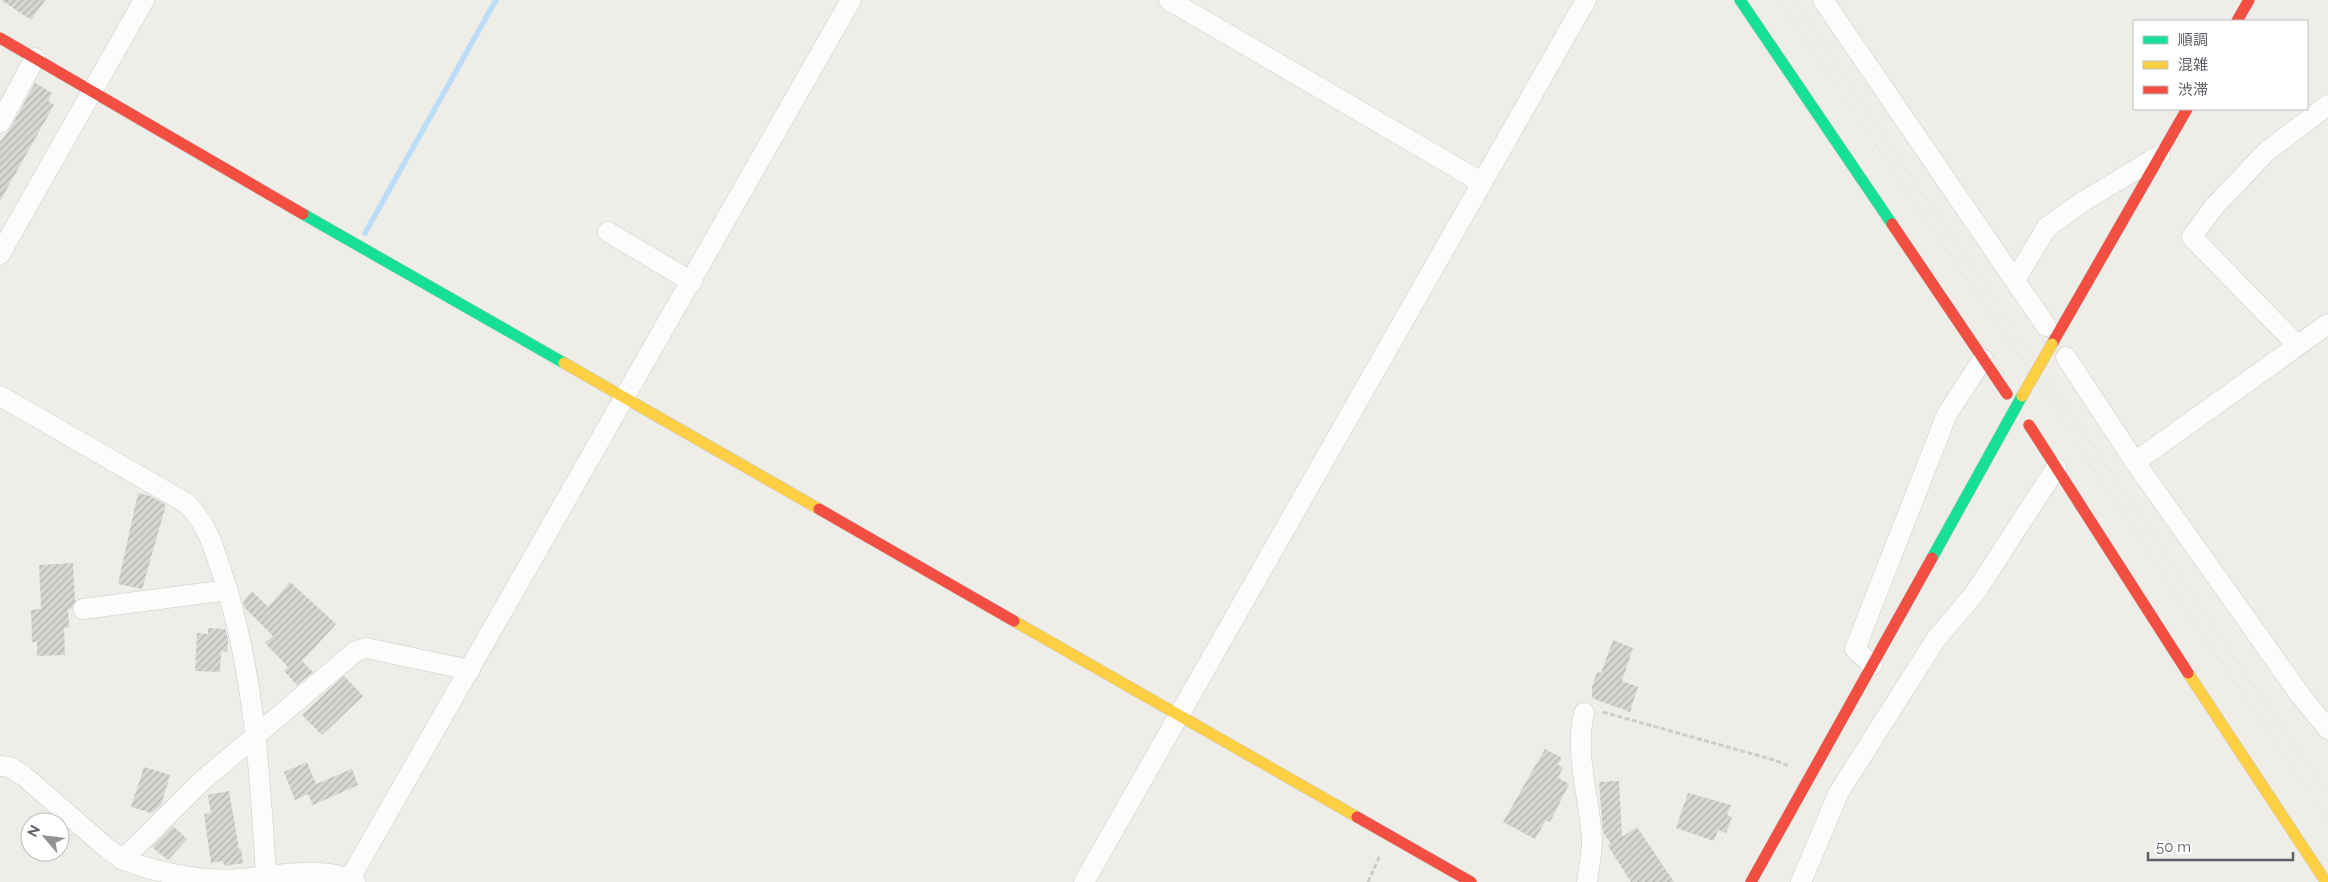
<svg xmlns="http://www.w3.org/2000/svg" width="2328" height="882" viewBox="0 0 2328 882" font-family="Raleway,'Noto Sans JP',sans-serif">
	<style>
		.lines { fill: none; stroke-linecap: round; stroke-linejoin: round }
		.stream { stroke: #bcddf8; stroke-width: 5.5 }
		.building { fill: url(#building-hatch) }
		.street-casing { stroke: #cbcbca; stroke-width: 21 }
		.fast-casing { stroke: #c9cac9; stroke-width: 12 }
		.slow-casing { stroke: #c9cac9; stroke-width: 12 }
		.jam-casing { stroke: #c9cac9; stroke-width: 12 }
		.path { stroke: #c9cecb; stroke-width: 3; stroke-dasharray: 5 2.5; stroke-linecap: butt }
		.street { stroke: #fcfcfc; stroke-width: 20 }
		.fast { stroke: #16e098; stroke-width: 11 }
		.slow { stroke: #ffcf43; stroke-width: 11 }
		.jam { stroke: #f24e42; stroke-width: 11 }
		.rail { stroke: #e4e4e4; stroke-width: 4; stroke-dasharray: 1 6; stroke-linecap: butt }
		.slow-bridge-casing { stroke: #c9cac9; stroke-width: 12; stroke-linecap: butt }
		.slow-bridge { stroke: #ffcf43; stroke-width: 11 }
	</style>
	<defs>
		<pattern id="building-hatch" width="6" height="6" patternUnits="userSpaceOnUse" patternTransform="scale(1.25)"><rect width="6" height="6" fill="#d7d6d3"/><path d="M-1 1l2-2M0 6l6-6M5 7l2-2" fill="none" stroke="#b2b1af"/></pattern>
	</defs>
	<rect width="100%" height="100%" fill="#eeede8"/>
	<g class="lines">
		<polyline class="stream" points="365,233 496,0"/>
	</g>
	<g class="building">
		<polygon points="1,0 45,0 31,20"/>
		<polygon points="35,83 52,93 48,101 54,105 0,201 0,142 10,129"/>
		<polygon points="138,493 150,496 166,505 142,589 118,584"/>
		<polygon points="73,563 75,601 71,609 68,609 69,628 64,628 65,655 37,656 37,642 32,642 31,610 41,609 39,565"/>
		<polygon points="290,582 336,624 302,661 313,672 297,685 284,671 288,667 265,643 273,636 244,607 243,601 252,591 268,607"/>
		<polygon points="208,628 225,629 228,640 227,652 221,651 220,672 195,671 197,633 208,634"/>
		<polygon points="1613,640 1633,648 1622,681 1638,687 1630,712 1592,698 1592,687 1597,672 1601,673"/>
		<polygon points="344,676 363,696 322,735 302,715"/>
		<polygon points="1545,749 1562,758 1558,765 1563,767 1558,778 1569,784 1550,822 1546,820 1535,839 1503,822"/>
		<polygon points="307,762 316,784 352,769 358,785 313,805 308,794 295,800 284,772"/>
		<polygon points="144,767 170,775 161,805 152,813 131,807"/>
		<polygon points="1619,781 1622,837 1637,827 1674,882 1631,882 1608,846 1611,844 1603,832 1599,782"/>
		<polygon points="229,791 239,849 241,849 243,863 224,866 223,861 211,863 204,814 211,813 208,795"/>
		<polygon points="1688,793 1731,805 1727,815 1732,817 1726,833 1718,830 1714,841 1676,828"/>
		<polygon points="173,826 187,839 168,860 152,847"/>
	</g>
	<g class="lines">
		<defs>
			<g id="street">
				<polyline points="1169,0 1481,182"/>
				<polyline points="1823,0 2046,326"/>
				<polyline points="0,123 35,58"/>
				<polyline points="608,232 692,282"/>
				<polyline points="0,254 144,0"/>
				<polyline points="2015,280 2047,227 2084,201 2160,155"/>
				<polyline points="2296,344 2192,237 2213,208 2266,152 2328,105"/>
				<polyline points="2066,357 2135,462 2301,696 2328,729"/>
				<path d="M0,396L186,503C206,521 214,548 222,573C254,670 260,773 266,875"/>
				<polyline points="2135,462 2328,324"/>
				<polyline points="83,609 228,590"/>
				<polyline points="1872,665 1855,649 1947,414 1983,359"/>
				<path d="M1584,713C1574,756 1590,797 1592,840C1592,853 1589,868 1587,882"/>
				<path d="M0,766L10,767L24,776L109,850C138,872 205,882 241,879C274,876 326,865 355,882"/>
				<polyline points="122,860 203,780 356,651 366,648 470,670"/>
				<polyline points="348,882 851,0"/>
				<polyline points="1084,882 1586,0"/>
				<polyline points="1801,882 1839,792 1936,639 1975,593 2056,468"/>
			</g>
			<g id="fast">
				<polyline points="1740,0 1892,224"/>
				<polyline points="303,214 564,363"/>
				<polyline points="1932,558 2022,396"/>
			</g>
			<g id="slow">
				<polyline points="564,363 819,509"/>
				<polyline points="1014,621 1357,817"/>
				<polyline points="2188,673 2326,882"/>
			</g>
			<g id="jam">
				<polyline points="2237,21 2249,0"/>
				<polyline points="0,38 303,214"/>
				<polyline points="1892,224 2007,394"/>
				<polyline points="2052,344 2187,109"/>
				<polyline points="2029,425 2188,673"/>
				<polyline points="819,509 1014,621"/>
				<polyline points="1357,817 1471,882"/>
				<polyline points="1751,882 1932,558"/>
			</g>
		</defs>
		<use href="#street" class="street-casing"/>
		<use href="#fast" class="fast-casing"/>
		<use href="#slow" class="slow-casing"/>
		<use href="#jam" class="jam-casing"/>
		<g class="path">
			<polyline points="1603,712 1774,760 1789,766"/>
			<polyline points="1368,882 1380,855"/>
		</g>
		<use href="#street" class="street"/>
		<use href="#fast" class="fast"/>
		<use href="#slow" class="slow"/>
		<use href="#jam" class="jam"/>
		<g class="rail">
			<polyline points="1777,0 2047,397 2218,659 2328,820"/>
			<polyline points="1793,0 2328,796"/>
		</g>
		<defs>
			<polyline id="slow-bridge" points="2022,396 2052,344"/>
		</defs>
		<use href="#slow-bridge" class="slow-bridge-casing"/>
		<use href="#slow-bridge" class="slow-bridge"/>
	</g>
	<rect x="2133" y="20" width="175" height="90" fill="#ffffff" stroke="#bec0c2"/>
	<rect x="2143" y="36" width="25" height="8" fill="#16e098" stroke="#bec0c2"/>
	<text x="2178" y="45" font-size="15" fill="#5d6167">順調</text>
	<rect x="2143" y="61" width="25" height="8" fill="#ffcf43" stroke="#bec0c2"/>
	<text x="2178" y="70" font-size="15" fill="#5d6167">混雑</text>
	<rect x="2143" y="86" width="25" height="8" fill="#f24e42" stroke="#bec0c2"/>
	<text x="2178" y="95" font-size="15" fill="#5d6167">渋滞</text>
	<g transform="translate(45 837) rotate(298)"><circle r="24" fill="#ffffff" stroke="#bec0c2"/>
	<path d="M0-4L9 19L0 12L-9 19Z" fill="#909294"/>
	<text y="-8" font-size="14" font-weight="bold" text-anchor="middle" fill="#5d6167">N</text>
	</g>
	<path d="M2148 852v8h145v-8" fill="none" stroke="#5d6167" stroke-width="2.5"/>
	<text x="2156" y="852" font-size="15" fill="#5d6167" stroke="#ffffff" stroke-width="4" paint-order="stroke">50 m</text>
</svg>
